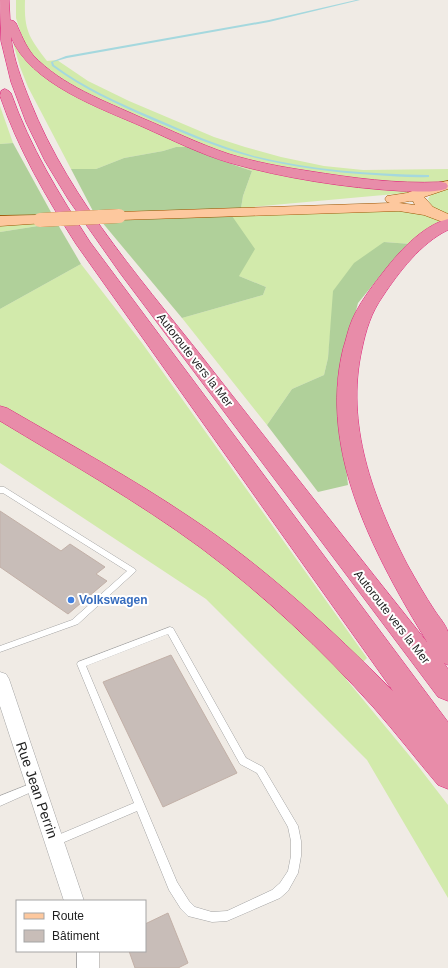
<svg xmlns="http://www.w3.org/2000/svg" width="448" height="968" viewBox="0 0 448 968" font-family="Arial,sans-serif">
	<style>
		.grass { fill: #d2eaab }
		.forest { fill: #b0d09a }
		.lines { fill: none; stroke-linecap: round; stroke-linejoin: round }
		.stream { fill: #a5d8de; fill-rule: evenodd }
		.building { fill: #c8bdb8; stroke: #c2b0a7 }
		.lane-casing { stroke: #a3a3a3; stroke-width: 1 }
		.street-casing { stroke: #a3a3a3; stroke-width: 1 }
		.primary-casing { stroke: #9a5400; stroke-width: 1 }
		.highway-casing { stroke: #dd247a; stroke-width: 1 }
		.lane { fill: #fff; fill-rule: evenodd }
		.street { fill: #fff; fill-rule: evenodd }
		.primary { fill: #fdc89e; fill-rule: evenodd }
		.highway { fill: #e88ca9; fill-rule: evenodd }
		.primary-bridge-casing { stroke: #9a5400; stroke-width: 14; stroke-linecap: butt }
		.primary-bridge { stroke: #fdc89e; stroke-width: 14 }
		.shop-dot { fill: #3f7fe0; stroke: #fff; stroke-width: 1.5 }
		.labels { text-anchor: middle; stroke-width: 4; stroke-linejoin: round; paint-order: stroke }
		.street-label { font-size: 12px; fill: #1f1f1f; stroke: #fff }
		.shop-label { font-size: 12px; font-weight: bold; fill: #366cbe; stroke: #fff; text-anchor: start }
		.near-street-label { font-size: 14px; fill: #1f1f1f; stroke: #fff }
	</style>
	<rect width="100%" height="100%" fill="#f0ebe5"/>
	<g class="grass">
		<path d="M16,0H25C24,31 29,37 47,61L57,60L88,81L129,101L214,137L245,147L281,157L324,166L363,170L448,169V181C432,181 421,186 406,193L241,208L243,196L252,171L188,147H176L163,151L124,158L96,169H71L28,87L20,67L13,42L23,40L16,18Z"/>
		<polygon points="0,106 13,143 0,144"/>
		<polygon points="448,188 448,215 432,207 428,199 433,192"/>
		<polygon points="413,210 442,221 411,244 384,242 331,325 328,358 324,375 292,389 267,425 182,318 263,295 266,287 239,276 232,216"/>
		<polygon points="0,217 57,223 0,232"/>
		<polygon points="81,264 142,343 367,658 346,679 418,766 448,805 448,898 367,760 206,599 0,463 0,309"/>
	</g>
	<g class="forest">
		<polygon points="13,143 52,214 0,217 0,144"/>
		<polygon points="176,147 188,147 217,159 252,171 243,196 241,208 94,213 71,169 96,169 124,158 163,151"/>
		<polygon points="232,216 255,249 239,276 266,287 263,295 182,318 101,221"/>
		<polygon points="57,223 81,264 0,309 0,232"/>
		<polygon points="384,242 411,244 394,259 358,303 337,382 348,485 318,492 267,425 292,389 324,375 328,358 333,291 354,263"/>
	</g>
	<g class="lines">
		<path class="stream" d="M356,0H360L269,22L67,58L53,62L54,65C85,88 117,102 152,117C186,132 219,146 254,156C311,170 370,174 428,175H429V177C411,178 393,176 375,175C328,172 282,166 238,153C208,144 179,131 150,119C115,103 83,89 52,66L51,62L66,56L269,20Z"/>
	</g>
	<g class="building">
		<polygon points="0,511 61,551 70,544 105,567 96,574 107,581 68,614 0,567"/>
		<polygon points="171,655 237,773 163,807 103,682"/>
		<polygon points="168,913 188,963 178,968 135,968 129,951 145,951 145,924"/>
	</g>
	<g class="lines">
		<defs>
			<g id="lane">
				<polygon points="0,487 4,487 135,569 136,571 78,624 0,652 0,646 72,620 127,571 3,493 0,493"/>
				<path d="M170,627L173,628L246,758L263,767L298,826L301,841V856L298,873L288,891L280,898L227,921L212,922L188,916L181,909L169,890L137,811L55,846L51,844L50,841L51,838L134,803L77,664L78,662ZM168,634L240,764L257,773L288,827L291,841V856L288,871L280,883L272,890L227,911L212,912L195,907L189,901L177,882L86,666Z"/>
				<polygon points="35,782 38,783 40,786 38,789 0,806 0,796"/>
			</g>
			<g id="street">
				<polygon points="0,672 6,674 9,679 84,901 64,901 0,706"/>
				<rect x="77" y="951" width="22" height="17"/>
			</g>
			<g id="primary">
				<path d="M448,181V189L424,197L433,207L448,214V224L424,215L399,211L119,220L114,219L112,216L114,213L119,212L390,203L387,202L385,199L387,196L407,193L431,184ZM410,201H413L415,205L399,203Z"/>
				<polygon points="40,215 45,217 48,220 45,223 0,226 0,216"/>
			</g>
			<g id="highway">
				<path d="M0,0H9L10,20L14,21L16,23C21,34 25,45 33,55C62,86 105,101 142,118C171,130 199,144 229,154C255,162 282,167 309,171C353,178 396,184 441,182L446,183L448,186L446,189C432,193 415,191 401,191C346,188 283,178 230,163C200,154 172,140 143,127C100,108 30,84 11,37C13,58 22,81 30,101C71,204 150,289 217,376C287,465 356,553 427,642C375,556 318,452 343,349C346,340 348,329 352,320C359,304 370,289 381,275C397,254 421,226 448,219V230C421,243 399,272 383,296C371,313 366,330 362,349C345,424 373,498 407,564C416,580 425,596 435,611C439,617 446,625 448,632C448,639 448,656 448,665L444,663L448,669V701L438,697L120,273L68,199L45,161L26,122L11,82L1,41Z"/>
				<path d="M5,89L9,91L11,93C30,147 59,194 90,242L448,722V789L438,785C416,759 396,733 374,708C322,650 264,595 201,548C137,501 68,462 0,421V406L7,408C69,444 132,478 191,518C265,567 330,628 393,691L76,244C46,197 18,149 0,96L1,91Z"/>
			</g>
		</defs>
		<use href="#lane" class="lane-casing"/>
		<use href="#street" class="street-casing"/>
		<use href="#primary" class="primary-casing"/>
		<use href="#highway" class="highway-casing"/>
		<use href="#lane" class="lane"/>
		<use href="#street" class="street"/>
		<use href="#primary" class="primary"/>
		<use href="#highway" class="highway"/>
		<defs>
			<polyline id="primary-bridge" points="40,220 119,216"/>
		</defs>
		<use href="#primary-bridge" class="primary-bridge-casing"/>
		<use href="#primary-bridge" class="primary-bridge"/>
	</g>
	<circle class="shop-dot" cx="71" cy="600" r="4"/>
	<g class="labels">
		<g class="street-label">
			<text transform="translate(195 360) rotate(52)" y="4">Autoroute vers la Mer</text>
			<text transform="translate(392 617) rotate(52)" y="4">Autoroute vers la Mer</text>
		</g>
		<g class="shop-label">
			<text x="79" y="604">Volkswagen</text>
		</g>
		<g class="near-street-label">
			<text transform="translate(37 790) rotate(71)" y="5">Rue Jean Perrin</text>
		</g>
	</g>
	<rect x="16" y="900" width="130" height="52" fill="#ffffff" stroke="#a5a5a5"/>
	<rect x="24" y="913" width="20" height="6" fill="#fdc89e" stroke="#a5a5a5"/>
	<text x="52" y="920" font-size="12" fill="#1f1f1f">Route</text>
	<rect x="24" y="930" width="20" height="12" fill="#c8bdb8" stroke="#a5a5a5"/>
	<text x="52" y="940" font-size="12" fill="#1f1f1f">Bâtiment</text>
</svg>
